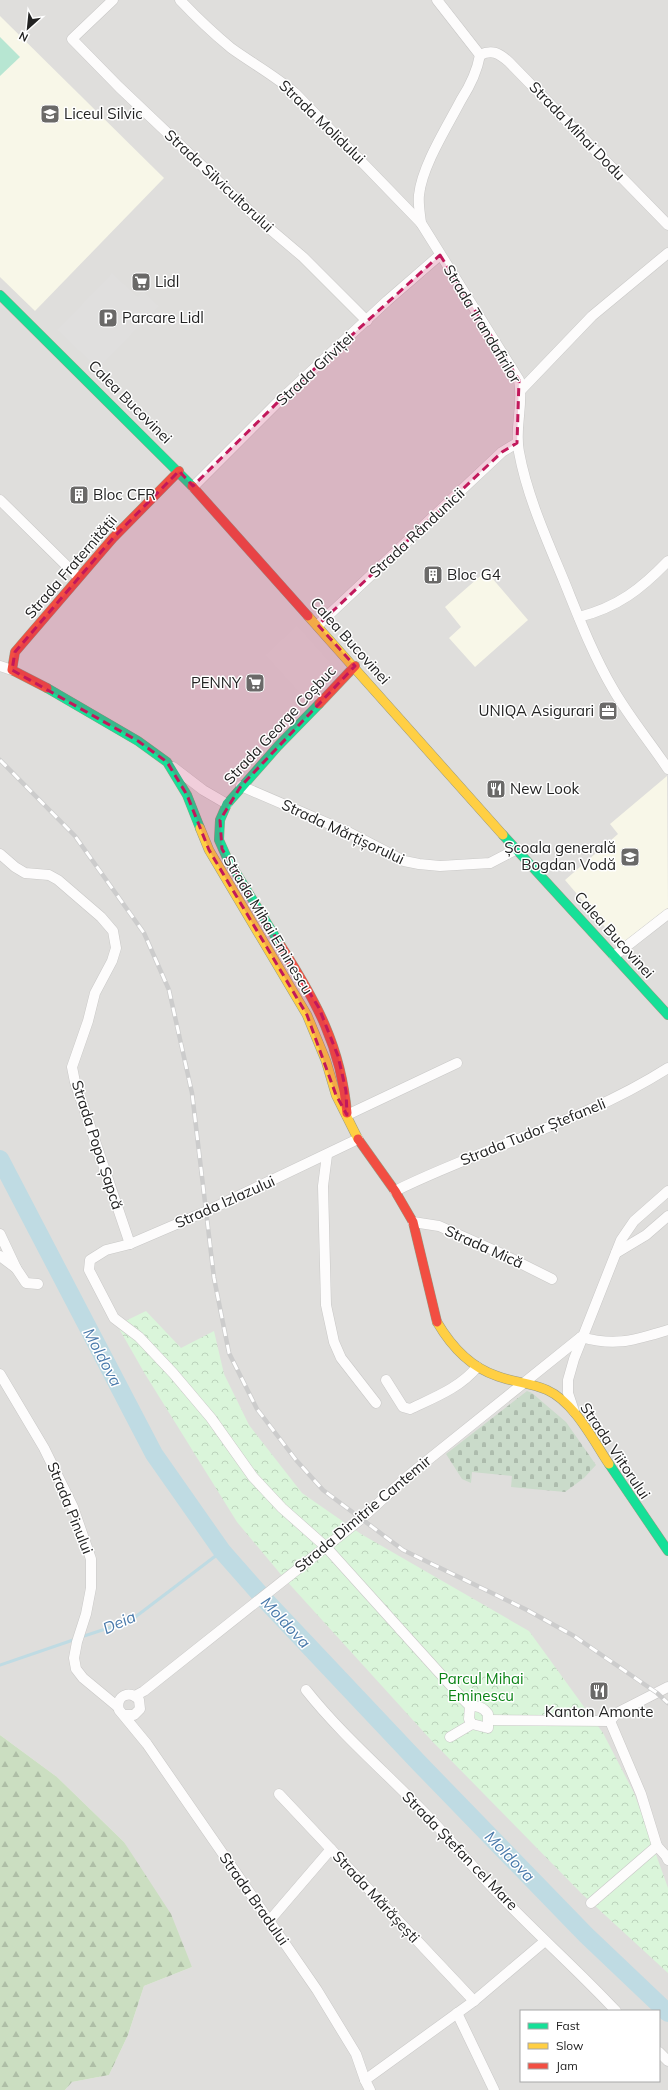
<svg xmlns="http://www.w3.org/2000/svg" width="668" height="2090" viewBox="0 0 668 2090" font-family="Mulish,sans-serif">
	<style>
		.residential { fill: #dfdedc; fill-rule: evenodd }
		.education { fill: #f8f7e8 }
		.forest { fill: url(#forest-firs) }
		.cemetery { fill: url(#cemetery-stones) }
		.park { fill: url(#park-crowns) }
		.pitch { fill: #b7e6d2 }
		.parking { fill: #e0dfde }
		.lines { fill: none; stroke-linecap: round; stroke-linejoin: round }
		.stream { stroke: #bfdbe3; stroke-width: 3 }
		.river { stroke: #bfdbe3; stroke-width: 18 }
		.street-casing { stroke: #c9c8c7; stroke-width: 11 }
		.fast-casing { stroke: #999a82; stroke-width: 10 }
		.slow-casing { stroke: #999a82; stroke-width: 10 }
		.jam-casing { stroke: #999a82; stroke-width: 10 }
		.street { stroke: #fdfcfc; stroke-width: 10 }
		.fast { stroke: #16e098; stroke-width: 9 }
		.slow { stroke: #ffcf43; stroke-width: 9 }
		.jam { stroke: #f24e42; stroke-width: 9 }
		.rail-casing { stroke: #ccc; stroke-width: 4.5 }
		.rail { stroke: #fff; stroke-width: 3; stroke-dasharray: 9; stroke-linecap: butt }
		.marked { fill: #c2185b; fill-opacity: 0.2; stroke: #c2185b; stroke-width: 3; stroke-dasharray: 8 5; stroke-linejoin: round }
		.labels { text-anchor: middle; stroke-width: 3; stroke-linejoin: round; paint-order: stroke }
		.poi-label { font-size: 15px; fill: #222; stroke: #fff; text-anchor: start }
		.street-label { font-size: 15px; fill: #222; stroke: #fff }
		.park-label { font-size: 15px; fill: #0c8416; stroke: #fff }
		.water-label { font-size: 16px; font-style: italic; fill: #4a7aab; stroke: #fff }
	</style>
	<defs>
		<pattern id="forest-firs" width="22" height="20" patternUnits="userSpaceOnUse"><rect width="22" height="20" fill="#cbdec1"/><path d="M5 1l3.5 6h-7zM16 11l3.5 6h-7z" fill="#aebea6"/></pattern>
		<pattern id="cemetery-stones" width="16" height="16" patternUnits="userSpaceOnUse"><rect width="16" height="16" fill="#cadbca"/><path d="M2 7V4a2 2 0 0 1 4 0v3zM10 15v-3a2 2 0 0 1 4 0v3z" fill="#adbcad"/></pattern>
		<pattern id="park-crowns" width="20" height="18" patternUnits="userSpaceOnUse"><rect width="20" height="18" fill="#daf5da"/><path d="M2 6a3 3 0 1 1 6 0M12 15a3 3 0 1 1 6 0" fill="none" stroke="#bbd2bb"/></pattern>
	</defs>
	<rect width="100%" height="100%" fill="#f0eeeb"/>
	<path class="residential" d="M0,0H668V2090H65L72,2082L109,2075L128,2035L144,1986L192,1967L124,1842L57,1777L0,1735ZM521,2011H659V2081H521Z"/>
	<g class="education">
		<polygon points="0,16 164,178 35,311 0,277"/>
		<polygon points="486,571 528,620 475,667 449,638 461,627 445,607"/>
		<polygon points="667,776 668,908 622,947 565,880 618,834 610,824"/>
	</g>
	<polygon class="forest" points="0,1735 57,1777 124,1842 171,1914 192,1967 144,1986 128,2035 109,2075 72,2082 65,2090 0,2090"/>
	<polygon class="cemetery" points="527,1391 532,1393 566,1422 596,1465 584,1478 565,1492 511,1487 512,1476 472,1472 471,1483 462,1479 446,1454"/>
	<polygon class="park" points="146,1311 181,1348 214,1331 224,1374 249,1425 302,1493 361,1534 529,1631 603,1733 634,1793 668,1888 668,1973 581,1893 431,1740 283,1577 237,1522 145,1374 117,1325"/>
	<polygon class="pitch" points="0,37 20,57 0,76"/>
	<g class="parking">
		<polygon points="112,273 138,297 143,291 159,306 98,369 57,330"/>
		<polygon points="297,625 330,662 329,672 321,683 305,699 265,655"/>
	</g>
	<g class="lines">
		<g class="stream">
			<polyline points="81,1637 130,1621 222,1551"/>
			<polyline points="0,1665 76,1639"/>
		</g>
		<polyline class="river" points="0,1159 154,1454 222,1551 267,1602 419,1763 586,1935 668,2013"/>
		<defs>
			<g id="street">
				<polyline points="113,0 72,39 119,87 257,218 303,257 367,321"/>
				<path d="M180,0C196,17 213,33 231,48C253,64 276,76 296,94L421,223"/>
				<polyline points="437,0 480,55"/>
				<path d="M480,55C477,72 470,86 461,100C447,127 422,166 419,195C418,204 420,214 421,223L519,380C524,404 514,428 519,452C527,496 547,540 564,581C579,618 593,655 613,689C629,717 650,742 668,769"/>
				<path d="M480,55C492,49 499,53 509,62L668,225"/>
				<polyline points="521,390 592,316 668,253"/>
				<polyline points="193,487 278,402 387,301 440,255"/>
				<polyline points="0,500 78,577"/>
				<path d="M579,617C618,607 641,589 668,561"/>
				<polyline points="318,625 502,452 517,443"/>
				<polyline points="0,666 12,670"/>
				<polyline points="173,767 203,790 227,804"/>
				<polyline points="241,786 348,832 404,861 419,864 440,866 490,863 517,849"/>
				<polyline points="0,854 15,867 25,873 49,875 58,880 101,917 113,931 116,948 112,961 95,993 88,1021 72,1067 75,1082 130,1244"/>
				<polyline points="614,956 668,914"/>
				<polyline points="347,1115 457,1063"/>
				<path d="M358,1139L207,1211L130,1244L106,1250L90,1260L89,1270L114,1318L139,1337L173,1373L211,1418L253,1477L282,1508L326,1547L462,1698L470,1706C478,1706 483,1707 488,1714V1728L472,1724L469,1719L470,1706"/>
				<polyline points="327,1155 323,1186 326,1305 334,1342 341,1358 376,1403"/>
				<path d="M395,1191C485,1146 582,1123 668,1068"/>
				<polyline points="413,1222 439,1226 500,1253 552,1279"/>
				<polyline points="0,1234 16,1268"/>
				<polyline points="616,1253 646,1235 668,1216"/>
				<polyline points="0,1256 16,1268 26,1283 38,1284"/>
				<path d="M581,1337C616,1347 634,1340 668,1330"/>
				<polyline points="0,1374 44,1448 73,1507 91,1559 91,1588 86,1614 77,1642 74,1658 76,1669 83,1678 118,1707"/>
				<path d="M386,1380L403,1407L410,1409C433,1398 460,1388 477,1367"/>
				<polyline points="574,1411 568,1393 568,1380 574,1359 621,1240 634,1221 668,1191"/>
				<path d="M306,1690C340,1733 382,1769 421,1809C446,1834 468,1862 492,1887C532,1930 576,1968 616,2011"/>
				<polyline points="135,1696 144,1691 361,1519 408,1476 581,1337"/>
				<path d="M125,1715H134L140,1709L139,1700C130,1689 115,1696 119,1710L147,1744L317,1990L356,2054L365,2080L370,2090"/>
				<polyline points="489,1720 610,1721"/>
				<polyline points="450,1737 472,1724"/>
				<polyline points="279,1794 474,2001"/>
				<polyline points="657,1846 666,1856 668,1860"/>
				<polyline points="591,1903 657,1846 641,1794 610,1721 617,1713 668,1687"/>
				<polyline points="270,1920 331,1849"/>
				<polyline points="457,2013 494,2090"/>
				<polyline points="659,2052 668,2061"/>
				<polyline points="365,2080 474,2001 545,1941"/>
			</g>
			<g id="fast">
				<polyline points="0,295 192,486"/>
				<polyline points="47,688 138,741 167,762 187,795 200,828"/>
				<polyline points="503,835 668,1015"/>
				<polyline points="281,946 227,858 219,840 220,820 227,804 278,746 319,704"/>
				<polyline points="609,1464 668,1551"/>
			</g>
			<g id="slow">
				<polyline points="308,616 503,835"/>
				<polyline points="200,828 209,850 307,1015 326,1061 336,1095 358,1139"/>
				<path d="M437,1322C451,1346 470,1367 497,1376C513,1382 531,1383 547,1390C574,1402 593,1440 609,1464"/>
			</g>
			<g id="jam">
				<polyline points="192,486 308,616"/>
				<polyline points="47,688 12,670 15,652 113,538 179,471"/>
				<polyline points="319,704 355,666"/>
				<path d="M281,946C316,1001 341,1046 347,1113"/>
				<polyline points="358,1139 395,1191 413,1222 437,1322"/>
			</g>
		</defs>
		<use href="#street" class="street-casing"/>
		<use href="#fast" class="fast-casing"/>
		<use href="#slow" class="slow-casing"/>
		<use href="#jam" class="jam-casing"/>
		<use href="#street" class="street"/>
		<use href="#fast" class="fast"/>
		<use href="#slow" class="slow"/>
		<use href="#jam" class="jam"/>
		<defs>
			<polyline id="rail" points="0,760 75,836 144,933 169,990 192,1093 214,1278 229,1353 257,1409 296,1460 323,1490 403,1550 527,1610 574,1636 657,1693 668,1703"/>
		</defs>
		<use href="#rail" class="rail-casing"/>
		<use href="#rail" class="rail"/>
	</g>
	<path class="marked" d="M440,255L519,380L517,443L502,452L318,625L355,666L241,786L220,820L222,849L319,1008L338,1056L346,1091L347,1115L336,1095L307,1015L209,850L187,795L167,762L138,741L12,670L15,652L113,538L179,471L193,486L278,402Z"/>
	<defs>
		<symbol id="university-square" viewBox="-11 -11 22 22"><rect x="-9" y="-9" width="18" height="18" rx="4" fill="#6a6968" stroke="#fff"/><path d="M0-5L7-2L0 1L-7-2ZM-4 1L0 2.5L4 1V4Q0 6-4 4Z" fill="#fff"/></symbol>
		<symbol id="supermarket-square" viewBox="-11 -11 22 22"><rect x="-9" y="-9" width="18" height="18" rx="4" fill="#6a6968" stroke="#fff"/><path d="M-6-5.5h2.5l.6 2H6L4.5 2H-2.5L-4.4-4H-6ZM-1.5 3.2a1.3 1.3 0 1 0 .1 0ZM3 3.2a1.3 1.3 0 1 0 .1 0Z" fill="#fff"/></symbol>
		<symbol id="parking-square" viewBox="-11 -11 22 22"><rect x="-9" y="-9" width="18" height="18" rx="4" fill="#6a6968" stroke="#fff"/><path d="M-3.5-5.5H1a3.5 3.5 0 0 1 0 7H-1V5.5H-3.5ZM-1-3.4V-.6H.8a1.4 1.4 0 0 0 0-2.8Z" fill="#fff"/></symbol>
		<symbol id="building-square" viewBox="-11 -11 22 22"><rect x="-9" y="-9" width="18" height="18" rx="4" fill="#6a6968" stroke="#fff"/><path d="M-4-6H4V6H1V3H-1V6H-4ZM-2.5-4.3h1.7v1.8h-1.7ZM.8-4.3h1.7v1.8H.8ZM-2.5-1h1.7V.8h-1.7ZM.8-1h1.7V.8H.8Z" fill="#fff"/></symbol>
		<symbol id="office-square" viewBox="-11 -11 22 22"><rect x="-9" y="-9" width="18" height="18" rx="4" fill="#6a6968" stroke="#fff"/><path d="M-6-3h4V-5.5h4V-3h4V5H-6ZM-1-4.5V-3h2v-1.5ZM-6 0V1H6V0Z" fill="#fff"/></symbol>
		<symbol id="restaurant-square" viewBox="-11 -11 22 22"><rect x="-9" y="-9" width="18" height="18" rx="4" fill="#6a6968" stroke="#fff"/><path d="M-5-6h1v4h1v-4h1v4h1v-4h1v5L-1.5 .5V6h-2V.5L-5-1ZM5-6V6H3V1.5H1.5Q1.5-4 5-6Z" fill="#fff"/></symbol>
		<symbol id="school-square" viewBox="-11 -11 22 22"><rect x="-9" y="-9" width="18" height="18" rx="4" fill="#6a6968" stroke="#fff"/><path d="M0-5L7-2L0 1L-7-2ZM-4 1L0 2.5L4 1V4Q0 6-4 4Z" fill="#fff"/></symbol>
	</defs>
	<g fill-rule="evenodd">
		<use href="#university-square" x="39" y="103" width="22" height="22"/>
		<use href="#supermarket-square" x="130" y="271" width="22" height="22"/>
		<use href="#parking-square" x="97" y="307" width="22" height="22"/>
		<use href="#building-square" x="68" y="484" width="22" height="22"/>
		<use href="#building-square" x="422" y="564" width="22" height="22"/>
		<use href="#supermarket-square" x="244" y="672" width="22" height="22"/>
		<use href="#office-square" x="597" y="700" width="22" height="22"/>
		<use href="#restaurant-square" x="485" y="778" width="22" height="22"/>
		<use href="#school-square" x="619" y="846" width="22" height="22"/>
		<use href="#restaurant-square" x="588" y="1680" width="22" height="22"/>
	</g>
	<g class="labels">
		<g class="poi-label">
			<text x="64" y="119">Liceul Silvic</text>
			<text x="155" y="287">Lidl</text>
			<text x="122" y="323">Parcare Lidl</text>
			<text x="93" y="500">Bloc CFR</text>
			<text x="447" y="580">Bloc G4</text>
			<text x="241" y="688" text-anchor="end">PENNY</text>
			<text x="594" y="716" text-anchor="end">UNIQA Asigurari</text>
			<text x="510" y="794">New Look</text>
			<text x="616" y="853" text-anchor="end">Școala generală<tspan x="616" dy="17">Bogdan Vodă</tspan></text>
			<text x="599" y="1717" text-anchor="middle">Kanton Amonte</text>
		</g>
		<g class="street-label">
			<text transform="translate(322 122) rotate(44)" y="5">Strada Molidului</text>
			<text transform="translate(577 131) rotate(46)" y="5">Strada Mihai Dodu</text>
			<text transform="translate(219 181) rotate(43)" y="5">Strada Silvicultorului</text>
			<text transform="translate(482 324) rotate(59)" y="5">Strada Trandafirilor</text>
			<text transform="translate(315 369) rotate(-43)" y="5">Strada Griviței</text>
			<text transform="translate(130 402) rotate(45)" y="5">Calea Bucovinei</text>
			<text transform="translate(417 533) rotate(-43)" y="5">Strada Rândunicii</text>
			<text transform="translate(71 567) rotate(-49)" y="5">Strada Fraternității</text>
			<text transform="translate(350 641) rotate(48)" y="5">Calea Bucovinei</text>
			<text transform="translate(280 725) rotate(-47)" y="5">Strada George Coșbuc</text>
			<text transform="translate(343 832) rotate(25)" y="5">Strada Mărțișorului</text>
			<text transform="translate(268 925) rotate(59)" y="5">Strada Mihai Eminescu</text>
			<text transform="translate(614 935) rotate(48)" y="5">Calea Bucovinei</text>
			<text transform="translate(533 1132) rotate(-22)" y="5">Strada Tudor Ștefaneli</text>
			<text transform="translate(97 1145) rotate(72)" y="5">Strada Popa Șapcă</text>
			<text transform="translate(225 1202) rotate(-24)" y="5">Strada Izlazului</text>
			<text transform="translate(484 1247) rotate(24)" y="5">Strada Mică</text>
			<text transform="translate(615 1451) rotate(56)" y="5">Strada Viitorului</text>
			<text transform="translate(70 1508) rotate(68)" y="5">Strada Pinului</text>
			<text transform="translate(363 1514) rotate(-40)" y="5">Strada Dimitrie Cantemir</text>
			<text transform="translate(460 1851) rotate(46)" y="5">Strada Ștefan cel Mare</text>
			<text transform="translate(376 1897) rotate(47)" y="5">Strada Mărășești</text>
			<text transform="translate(254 1899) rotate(55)" y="5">Strada Bradului</text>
		</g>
		<g class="park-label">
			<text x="481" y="1684">Parcul Mihai<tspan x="481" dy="17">Eminescu</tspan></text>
		</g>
		<g class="water-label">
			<text transform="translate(103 1357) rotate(62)" y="6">Moldova</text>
			<text transform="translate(119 1622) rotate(-24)" y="6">Deia</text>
			<text transform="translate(286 1622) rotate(47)" y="6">Moldova</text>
			<text transform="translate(510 1856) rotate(46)" y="6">Moldova</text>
		</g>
	</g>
	<rect x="520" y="2010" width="140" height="72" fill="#ffffff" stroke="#a7a7a7"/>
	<rect x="528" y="2023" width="20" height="6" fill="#16e098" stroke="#a7a7a7"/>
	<text x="556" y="2030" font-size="12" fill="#222222">Fast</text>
	<rect x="528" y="2043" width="20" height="6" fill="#ffcf43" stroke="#a7a7a7"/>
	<text x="556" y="2050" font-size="12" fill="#222222">Slow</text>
	<rect x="528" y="2063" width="20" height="6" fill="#f24e42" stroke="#a7a7a7"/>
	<text x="556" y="2070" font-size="12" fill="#222222">Jam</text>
	<g transform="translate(28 28) rotate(207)" stroke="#ffffff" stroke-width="3" paint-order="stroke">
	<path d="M0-3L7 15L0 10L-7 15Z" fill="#222222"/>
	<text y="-6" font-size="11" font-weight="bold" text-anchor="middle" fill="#222222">N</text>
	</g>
</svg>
